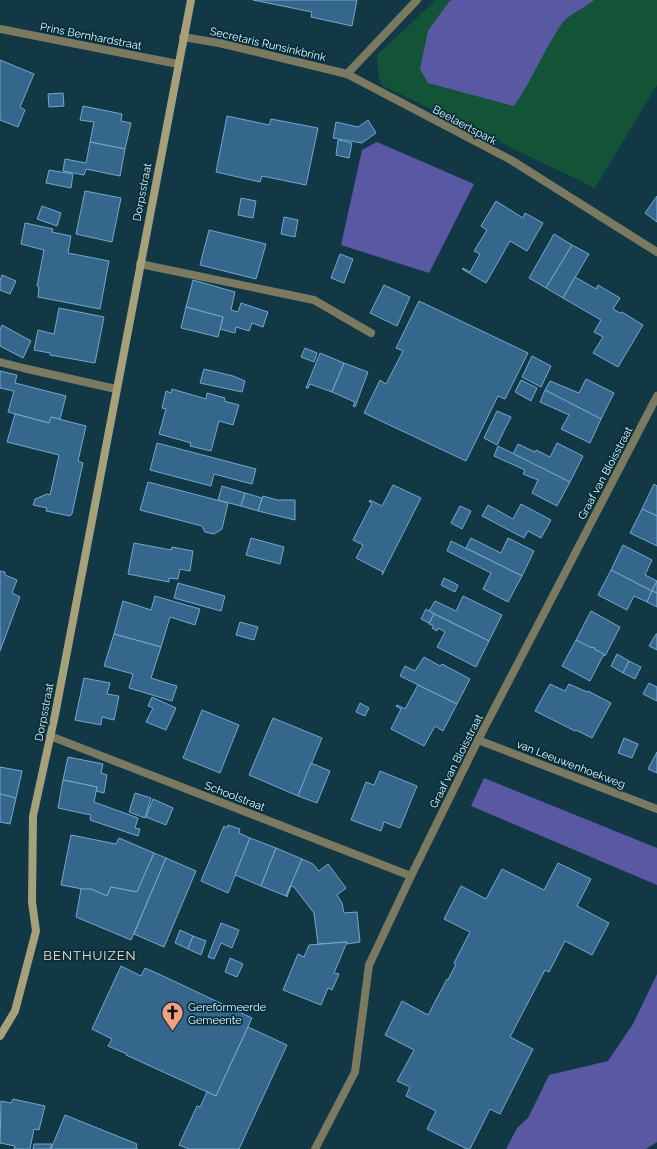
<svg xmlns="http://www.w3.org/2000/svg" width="657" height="1149" viewBox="0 0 657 1149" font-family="Raleway,sans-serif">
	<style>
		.green { fill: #135439 }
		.water { fill: #5859a2 }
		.building { fill: #34678b; stroke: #74a8cf }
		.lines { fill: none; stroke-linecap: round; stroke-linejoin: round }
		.lane { stroke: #7c7961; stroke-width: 8 }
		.street { stroke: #7c7961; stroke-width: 8 }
		.secondary { stroke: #a6a17a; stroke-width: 8 }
		.labels { text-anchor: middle; stroke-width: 3.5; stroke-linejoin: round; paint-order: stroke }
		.street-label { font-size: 11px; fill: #eaf8fd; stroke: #042e39 }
		.poi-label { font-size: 11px; fill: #eaf8fd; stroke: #042e39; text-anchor: start }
		.quarter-label { font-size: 13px; letter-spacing: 1px; fill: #fbdbcf; stroke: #042e39 }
	</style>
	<rect width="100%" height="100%" fill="#113844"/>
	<polygon class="green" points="436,0 657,0 657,85 595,188 381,85 378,72 377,55"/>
	<g class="water">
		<path d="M452,0H594C586,7 570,14 563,22C545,47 533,79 514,106L428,83L420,69L428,31L448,3Z"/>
		<polygon points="377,142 474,184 429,273 341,245 362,150"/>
		<polygon points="484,778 657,848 657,885 471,806"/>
		<polygon points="657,974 657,1142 646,1149 506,1149 517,1128 528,1118 549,1075 608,1061 633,1024"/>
	</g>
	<g class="building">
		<polygon points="253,0 357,0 352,26 311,17 312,12"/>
		<polygon points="0,60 34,74 20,107 25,110 18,127 0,120"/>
		<polygon points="63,93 64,106 49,107 48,94"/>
		<polygon points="83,106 122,114 121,121 131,123 125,149 90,142 94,122 80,120"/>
		<polygon points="227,116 269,125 271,119 318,128 306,185 262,176 260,182 216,172"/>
		<polygon points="368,120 376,133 362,143 333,138 336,122 358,127"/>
		<polygon points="338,140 352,143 349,158 336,155"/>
		<polygon points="90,142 125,149 120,176 86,169 84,175 63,171 65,159 86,163"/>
		<polygon points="49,170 73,174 71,188 46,183"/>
		<polygon points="85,191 121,198 112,242 76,234"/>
		<polygon points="657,196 657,222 645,213"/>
		<polygon points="241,198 256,201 253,218 238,215"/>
		<polygon points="496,201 523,218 525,213 543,223 527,251 510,241 486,283 462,269 463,268 470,272 480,254 474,251 487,230 481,226"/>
		<polygon points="42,206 61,213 57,226 37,219"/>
		<polygon points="284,217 298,220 295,237 281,234"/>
		<polygon points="25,223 53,229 52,232 71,236 68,253 109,261 100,309 38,297 39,287 37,286 44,250 21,244"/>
		<polygon points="209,230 266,244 256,279 200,265"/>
		<polygon points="554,234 572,245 546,288 529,278"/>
		<polygon points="572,245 589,254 563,298 546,288"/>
		<polygon points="340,254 353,259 344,283 331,278"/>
		<polygon points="2,275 16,281 10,294 0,290 0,281"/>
		<polygon points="575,277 596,289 598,285 620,298 613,309 620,313 622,312 643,325 618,367 593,353 603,337 594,332 601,320 563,298"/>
		<polygon points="193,280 235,292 231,310 238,312 241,303 268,312 263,327 252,323 249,331 236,327 235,333 220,329 223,317 186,307"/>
		<polygon points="384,285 410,297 397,326 370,313"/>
		<polygon points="419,301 528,353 505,399 498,396 466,461 364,413 380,380 386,384 403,351 396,348"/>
		<polygon points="186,307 223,317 218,337 181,328"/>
		<polygon points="59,308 104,317 95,363 50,355 50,353 34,350 38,330 54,334"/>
		<polygon points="2,325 31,341 23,358 0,346 0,330"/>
		<polygon points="305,348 317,353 314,362 301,357"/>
		<polygon points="320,353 344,363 332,392 310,384 308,388 306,388"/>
		<polygon points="532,356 551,366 541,387 522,377"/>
		<polygon points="344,363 368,372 355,407 353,406 355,402 332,392"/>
		<polygon points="204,369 233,376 245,381 242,392 200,383"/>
		<polygon points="0,371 17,375 15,383 66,396 60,419 51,417 49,423 8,412 14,391 0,388"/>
		<polygon points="586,379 614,393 601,419 545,390 550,381 579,393"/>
		<polygon points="521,380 537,388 531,401 515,392"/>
		<polygon points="172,389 206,399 207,393 225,398 224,401 239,405 233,425 219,421 211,451 190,446 191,443 159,434 166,409 162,408 166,391 171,393"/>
		<polygon points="545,390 601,419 590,443 561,429 569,415 540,402"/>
		<polygon points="497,411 511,417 497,445 484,438"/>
		<polygon points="15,414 49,423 51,417 86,426 78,461 83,463 72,514 70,516 46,511 47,508 33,505 35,499 47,494 50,495 59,455 7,442"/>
		<polygon points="157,443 256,469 252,484 214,474 211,486 150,470"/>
		<polygon points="557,443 583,456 570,482 513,454 518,444 535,452 536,450 550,457"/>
		<polygon points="498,446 570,482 557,506 532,493 538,480 523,474 525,470 494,456"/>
		<polygon points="148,482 228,503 222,529 214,534 205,532 202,526 140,510"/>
		<polygon points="654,484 657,486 657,516 642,509"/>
		<polygon points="393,485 421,498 382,575 383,572 356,558 363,545 353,540 372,503 369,502 370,500 382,506"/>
		<polygon points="222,486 245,493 241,506 218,500"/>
		<polygon points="245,493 262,498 258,511 241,506"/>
		<polygon points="263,496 277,500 295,500 295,520 258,511"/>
		<polygon points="521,504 551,520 541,538 528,531 524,538 482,516 488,505 513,519"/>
		<polygon points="460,506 471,511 462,529 451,523"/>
		<polygon points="642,509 657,516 657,546 630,533"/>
		<polygon points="251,538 284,547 280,564 246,555"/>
		<polygon points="471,538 501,553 508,538 534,551 522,576 466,548"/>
		<polygon points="451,541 522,576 508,602 483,589 491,573 447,551"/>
		<polygon points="134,543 171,550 172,547 193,551 190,571 180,569 178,579 169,578 169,582 128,574"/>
		<polygon points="623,545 652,560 645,575 657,581 652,591 611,570"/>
		<polygon points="611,570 652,591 647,602 634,596 627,610 598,595"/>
		<polygon points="0,571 5,572 5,575 17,580 12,593 20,597 0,651"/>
		<polygon points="444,578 458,585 455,592 441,585"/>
		<polygon points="657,581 657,593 652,591"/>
		<polygon points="178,583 225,596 221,611 174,598"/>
		<polygon points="652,591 657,593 657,607 647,602"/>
		<polygon points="155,596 200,609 195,625 170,617 161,647 114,634 123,601 151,610"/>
		<polygon points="463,596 502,615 489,641 429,611 435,601 456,611"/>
		<polygon points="426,609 434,614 429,623 421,619"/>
		<polygon points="591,611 620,627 605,656 594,649 595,648 593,647 592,648 576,640"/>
		<polygon points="434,614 489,641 476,667 437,647 445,632 438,628 437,631 432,628 434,626 429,624"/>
		<polygon points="240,622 258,627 254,640 236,635"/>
		<polygon points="114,634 161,647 151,678 177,686 172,701 129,688 133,674 104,666"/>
		<polygon points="656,634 657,634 657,650 649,646"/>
		<polygon points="576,640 592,648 593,647 595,648 594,649 604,654 590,681 562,666"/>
		<polygon points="617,654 629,661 623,673 611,666"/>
		<polygon points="424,657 440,666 442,664 470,679 457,704 400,676 405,666 415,671"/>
		<polygon points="629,661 641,667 635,679 623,673"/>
		<polygon points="84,678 110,683 107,694 119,696 114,720 102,717 101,725 75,720"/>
		<polygon points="649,683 657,687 657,701 643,694"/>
		<polygon points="550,684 565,691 569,684 587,692 588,691 611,703 592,738 576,730 575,731 535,711"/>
		<polygon points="418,685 457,704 443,731 435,726 424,746 391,729 401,709 396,706 397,705 405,709"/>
		<polygon points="152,697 176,708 166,730 146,722 153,708 148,706"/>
		<polygon points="360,703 369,708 365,716 356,712"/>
		<polygon points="202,710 239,725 220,773 183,758"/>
		<polygon points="273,718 322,738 298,796 249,775"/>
		<polygon points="624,738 638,744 632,758 618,753"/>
		<polygon points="657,752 657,773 648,769"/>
		<polygon points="68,757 103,764 101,773 107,775 104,793 96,791 97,787 63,780"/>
		<polygon points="311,763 330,771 317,803 298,796"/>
		<polygon points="0,767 22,771 16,798 0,794"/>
		<polygon points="380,771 417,786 400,828 384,822 381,831 351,820 366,782 374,785"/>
		<polygon points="63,780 97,787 94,802 138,818 135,828 140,829 138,836 90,820 91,815 58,808"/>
		<polygon points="135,793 151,798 145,818 129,812"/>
		<polygon points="0,794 16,798 10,824 0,822"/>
		<polygon points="153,799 173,808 166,825 146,817"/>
		<polygon points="228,825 240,829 239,833 250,838 228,893 201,881 224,826 227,828"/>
		<polygon points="71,835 116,844 119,838 154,853 137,892 111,887 107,896 91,889 88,890 61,885"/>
		<polygon points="250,838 276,848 261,886 235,875"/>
		<polygon points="276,848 302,859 286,896 261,886"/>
		<polygon points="154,853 166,858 131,940 76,917 81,889 91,889 107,896 111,887 137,892"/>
		<polygon points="166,858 196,871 164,947 134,934"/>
		<polygon points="302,859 313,864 319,871 328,864 346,888 337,895 342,903 344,913 357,912 360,942 347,944 347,942 318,944 314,913 294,887 291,886 287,897 286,896"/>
		<polygon points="558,863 591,879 577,906 609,923 592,955 565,941 549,972 545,970 510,1037 533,1049 500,1114 490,1109 470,1149 467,1149 427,1129 436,1111 406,1096 410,1087 397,1081 414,1050 385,1035 402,1001 428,1015 447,979 448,980 456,964 454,963 470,932 444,919 461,886 486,899 502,869 544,890"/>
		<polygon points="221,923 239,930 232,948 221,943 214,959 208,957"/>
		<polygon points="180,930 193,936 188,949 175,943"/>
		<polygon points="193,936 206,941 201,955 188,949"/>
		<polygon points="347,942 334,973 339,974 332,990 328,988 321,1005 283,990 298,954 304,957 309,945"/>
		<polygon points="230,958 243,964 237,977 225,972"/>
		<polygon points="121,966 141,976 145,968 163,976 252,1018 216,1096 126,1055 127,1054 108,1046 112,1039 92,1029"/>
		<polygon points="248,1027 287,1045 239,1149 189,1149 179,1145 197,1106 200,1107 207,1092 216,1096"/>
		<polygon points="13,1099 45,1106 39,1130 34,1129 30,1149 14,1149 15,1146 0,1143 1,1101 11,1103"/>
		<polygon points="65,1115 137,1144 136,1148 138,1149 51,1149"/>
		<polygon points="34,1144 52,1144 50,1149 33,1149"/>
	</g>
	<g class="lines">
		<g class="lane">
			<polyline points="140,264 314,300 371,333"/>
			<polyline points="0,362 23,368 116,389"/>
		</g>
		<g class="street">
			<polyline points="0,29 178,64"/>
			<polyline points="183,37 219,43 347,74 511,160 657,252"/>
			<polyline points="347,74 417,0"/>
			<polyline points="50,736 411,876"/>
			<polyline points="478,740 657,809"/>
			<polyline points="315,1149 355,1072 369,965 411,876 478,740 657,396"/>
		</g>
		<polyline class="secondary" points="0,1036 15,1011 36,931 32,902 33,816 55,715 191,0"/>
	</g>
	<defs>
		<symbol id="church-pin" viewBox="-11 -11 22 30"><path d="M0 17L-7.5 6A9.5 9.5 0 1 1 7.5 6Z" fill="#f2a081" stroke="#042e39"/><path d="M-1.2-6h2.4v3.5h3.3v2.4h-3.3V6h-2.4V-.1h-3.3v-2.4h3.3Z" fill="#111"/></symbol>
	</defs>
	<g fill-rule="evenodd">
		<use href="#church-pin" x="160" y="1000" width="25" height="34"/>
	</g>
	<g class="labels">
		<g class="street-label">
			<text transform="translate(91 36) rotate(11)" y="4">Prins Bernhardstraat</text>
			<text transform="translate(268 44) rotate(13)" y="4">Secretaris Runsinkbrink</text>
			<text transform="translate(465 125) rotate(28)" y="4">Beelaertspark</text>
			<text transform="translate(142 192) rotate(-79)" y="4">Dorpsstraat</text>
			<text transform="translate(605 473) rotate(-62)" y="4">Graaf van Bloisstraat</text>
			<text transform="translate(44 712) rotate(-79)" y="4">Dorpsstraat</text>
			<text transform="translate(456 761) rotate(-63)" y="4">Graaf van Bloisstraat</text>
			<text transform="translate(571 764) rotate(21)" y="4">van Leeuwenhoekweg</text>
			<text transform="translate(235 796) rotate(21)" y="4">Schoolstraat</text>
		</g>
		<g class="poi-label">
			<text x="188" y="1011">Gereformeerde<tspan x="188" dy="13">Gemeente</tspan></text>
		</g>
		<g class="quarter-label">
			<text x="90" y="960">BENTHUIZEN</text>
		</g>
	</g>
</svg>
